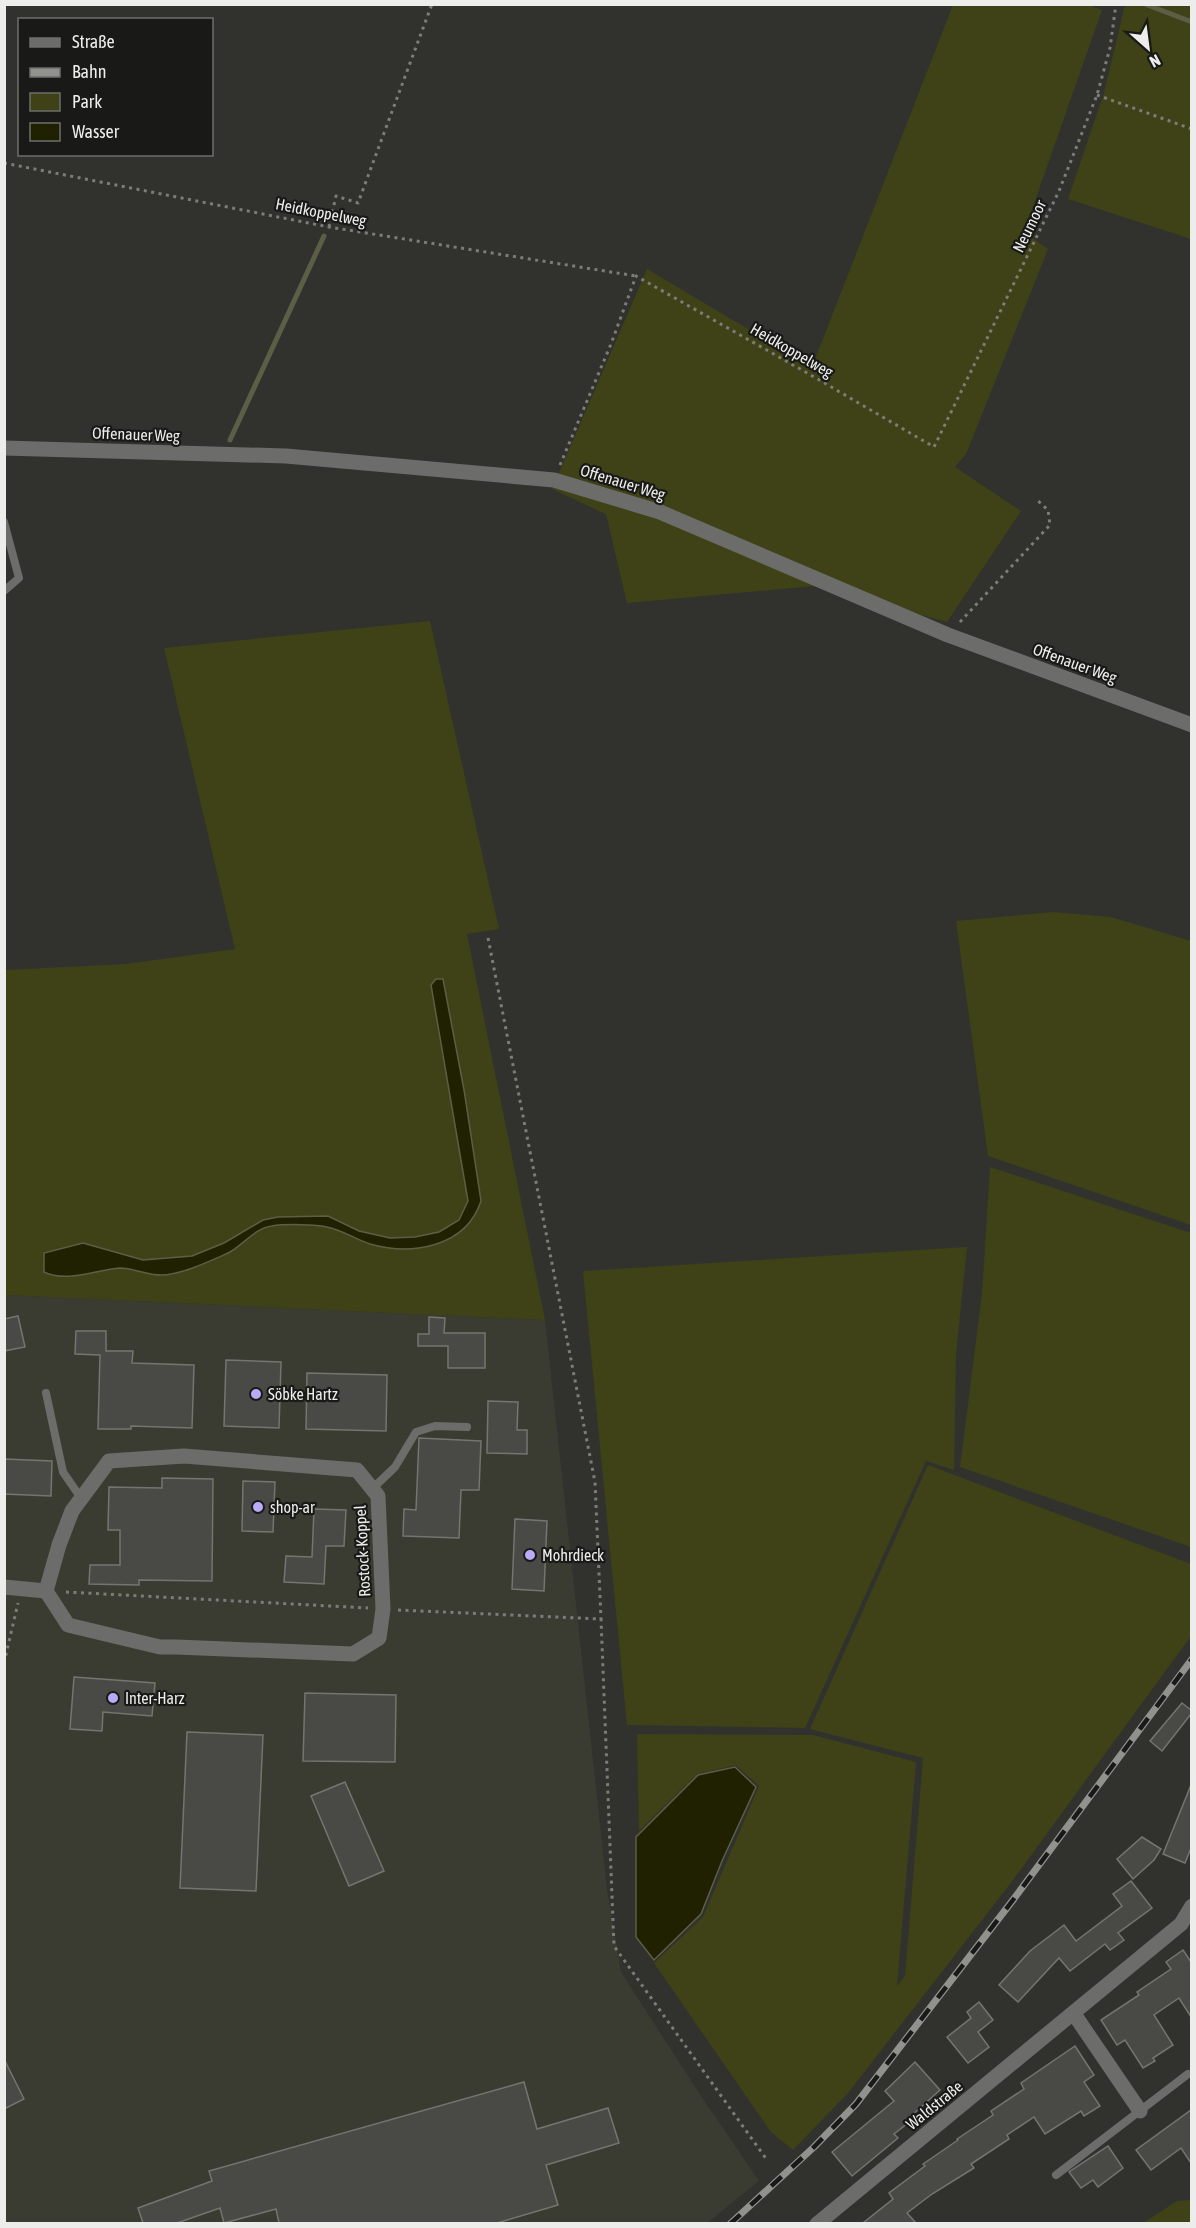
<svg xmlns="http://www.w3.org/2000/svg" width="1196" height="2228" viewBox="0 0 1196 2228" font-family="'Asap Condensed',sans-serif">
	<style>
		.built { fill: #3b3c31 }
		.green { fill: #3f4217 }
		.water { fill: #1f2100; stroke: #5d5e46; stroke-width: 1.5 }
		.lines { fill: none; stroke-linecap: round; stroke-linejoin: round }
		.stream { stroke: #5d5e46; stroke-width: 5 }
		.building { fill: #494a45; stroke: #747570; stroke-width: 1.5 }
		.path { stroke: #7c7d79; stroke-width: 3; stroke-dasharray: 3 4.5; stroke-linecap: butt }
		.service { stroke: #6c6c6a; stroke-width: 8 }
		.minor { stroke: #6c6c6a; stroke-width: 15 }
		.rail-casing { stroke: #91928e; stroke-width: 7 }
		.rail { stroke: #191917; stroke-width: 4.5; stroke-dasharray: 14; stroke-linecap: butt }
		.poi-dot { fill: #b9abf7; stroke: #191917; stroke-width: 2 }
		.labels { text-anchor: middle; stroke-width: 4.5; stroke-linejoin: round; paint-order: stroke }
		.street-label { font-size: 16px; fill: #edeeeb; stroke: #191917 }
		.poi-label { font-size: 16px; fill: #edeeeb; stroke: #191917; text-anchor: start }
	</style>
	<rect width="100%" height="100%" fill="#31322d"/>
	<polygon class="built" points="5,1295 545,1320 607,1889 621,1972 699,2093 759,2181 707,2223 5,2224"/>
	<g class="green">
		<polygon points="1086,4 1102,10 1024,232 1048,249 966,454 955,467 1021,511 947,622 815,586 627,603 606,514 552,489 647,269 812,367 953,5"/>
		<polygon points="1125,5 1191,5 1191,239 1068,199 1104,93"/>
		<polygon points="430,621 499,929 467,934 545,1320 5,1295 5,970 126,964 235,949 164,648"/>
		<polygon points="1053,912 1111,917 1191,941 1191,1225 988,1156 956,921"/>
		<polygon points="990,1167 1191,1233 1191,1547 960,1467 982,1294"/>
		<polygon points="967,1247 956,1354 954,1470 926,1461 805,1728 627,1725 583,1271"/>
		<polygon points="928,1465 1191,1564 1191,1636 1013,1880 848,2093 793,2150 771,2132 654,1963 703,1917 759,1786 736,1765 697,1774 639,1831 637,1734 813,1735 916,1762 897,1986 905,1976 923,1758 810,1729"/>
		<polygon points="1191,2200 1191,2223 1143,2223 1177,2201"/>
	</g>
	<g class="water">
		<path d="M436,979H443L464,1090L481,1201C466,1247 412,1256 370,1244C355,1239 342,1230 327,1227C318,1224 282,1224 272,1226C254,1228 242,1247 226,1254C208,1262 180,1275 161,1275C147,1275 133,1268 120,1268C95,1270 67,1283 44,1272V1253L83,1243L143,1260L192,1256L224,1243L263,1220L278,1217L328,1216L359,1231L390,1238L415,1237L439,1232L459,1220L468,1201L431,985Z"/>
		<polygon points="735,1767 756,1787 722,1861 701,1914 654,1960 636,1937 636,1837 698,1775"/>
	</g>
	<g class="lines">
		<g class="stream">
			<polyline points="1145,4 1192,22"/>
			<polyline points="230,440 324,236"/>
		</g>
	</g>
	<g class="building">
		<polygon points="18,1316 25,1347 4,1351 4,1319"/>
		<polygon points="429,1317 445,1318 444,1333 485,1333 485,1368 448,1368 448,1346 418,1346 418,1334 429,1334"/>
		<polygon points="76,1331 106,1331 106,1351 133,1351 132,1363 194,1365 192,1428 131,1426 131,1429 98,1429 100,1355 75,1354"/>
		<polygon points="226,1360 281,1362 279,1428 224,1426"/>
		<polygon points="307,1373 387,1375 386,1431 306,1429"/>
		<polygon points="488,1401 518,1402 517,1430 527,1430 527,1454 487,1453"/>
		<polygon points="419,1438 481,1441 479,1490 461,1490 459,1538 403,1536 404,1509 416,1510"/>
		<polygon points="4,1459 52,1461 51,1496 4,1494"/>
		<polygon points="162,1478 213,1479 212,1581 139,1580 139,1585 89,1584 90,1565 120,1565 120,1530 108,1530 109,1487 162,1488"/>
		<polygon points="243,1481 275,1482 273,1532 242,1531"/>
		<polygon points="314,1509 346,1510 344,1546 326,1546 324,1584 284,1582 286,1556 312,1557"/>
		<polygon points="515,1519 547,1521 544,1591 512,1589"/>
		<polygon points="74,1677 155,1683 152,1716 103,1712 102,1731 70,1729"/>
		<polygon points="305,1693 396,1695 395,1762 303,1761"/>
		<polygon points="1182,1703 1191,1710 1191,1714 1162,1751 1150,1741"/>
		<polygon points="187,1732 263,1735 256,1891 180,1888"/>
		<polygon points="345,1782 384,1871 349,1886 311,1796"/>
		<polygon points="1191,1785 1191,1848 1185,1863 1163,1854"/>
		<polygon points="1142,1837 1161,1849 1154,1860 1133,1879 1117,1859"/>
		<polygon points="1131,1881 1152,1908 1118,1933 1124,1940 1110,1950 1105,1944 1070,1971 1059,1958 1018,2002 999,1985 1030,1951 1064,1925 1076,1941 1122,1906 1113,1894"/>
		<polygon points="1183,1950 1191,1962 1191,2017 1179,1998 1154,2015 1173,2045 1153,2058 1155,2061 1143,2068 1125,2040 1117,2045 1101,2020 1139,1995 1137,1992 1171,1969 1166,1962"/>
		<polygon points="979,2002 993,2020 978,2032 989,2047 968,2063 947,2037 971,2018 967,2012"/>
		<polygon points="1075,2046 1094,2075 1084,2082 1100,2106 1084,2116 1081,2111 1045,2134 1034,2117 1007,2135 1009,2139 971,2164 974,2168 932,2194 907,2213 916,2223 863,2223 893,2199 889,2193 925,2166 923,2164 958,2140 957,2139 993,2115 991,2111 1024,2089 1021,2083"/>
		<polygon points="4,2059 24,2099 4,2109"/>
		<polygon points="915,2062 940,2090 911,2116 913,2119 894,2134 898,2138 852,2176 832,2152 894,2101 885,2091"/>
		<polygon points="524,2082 537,2129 608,2108 619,2143 546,2165 558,2205 497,2223 279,2223 276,2209 224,2223 220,2208 177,2223 143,2223 138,2208 212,2181 209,2171"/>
		<polygon points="1191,2110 1191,2163 1181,2148 1151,2170 1136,2150"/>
		<polygon points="1108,2146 1123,2168 1098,2187 1093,2180 1081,2188 1069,2172"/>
	</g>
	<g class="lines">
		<g class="path">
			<polyline points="1097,95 1192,129"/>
			<polyline points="4,163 329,227 636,276"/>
			<polyline points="329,227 336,196 358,203 432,4"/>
			<polyline points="560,465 611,344 636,276 809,374 934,447 1059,191 1097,95 1110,48 1116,4"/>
			<polyline points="960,622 1050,525 1048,510 1037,500"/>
			<polyline points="488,938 595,1482 601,1619"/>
			<polyline points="66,1592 368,1608"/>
			<polyline points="398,1610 601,1619 614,1946 767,2160"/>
			<polyline points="4,1663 18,1603"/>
		</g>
		<g class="service">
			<polyline points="4,522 19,578 4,591"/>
			<polyline points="46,1393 63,1472 81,1498"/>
			<polyline points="372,1489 395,1467 416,1432 435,1426 467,1427"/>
			<polyline points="1056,2175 1188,2074"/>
		</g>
		<g class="minor">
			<polyline points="4,448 286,456 554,480 660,512 948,635 1192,725"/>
			<polygon points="184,1456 357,1470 378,1496 383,1609 379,1638 353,1654 176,1647 160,1647 68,1625 46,1591 59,1545 72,1511 109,1461"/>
			<polyline points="4,1587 46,1591"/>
			<polyline points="1074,2014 1140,2111"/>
			<polyline points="817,2224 1181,1924 1192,1906"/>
		</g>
		<defs>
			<polyline id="rail" points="730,2224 814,2147 856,2104 1013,1900 1192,1659"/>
		</defs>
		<use href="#rail" class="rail-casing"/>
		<use href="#rail" class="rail"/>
	</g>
	<g class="poi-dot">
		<circle cx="256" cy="1394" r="6"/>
		<circle cx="258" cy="1507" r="6"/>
		<circle cx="530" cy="1555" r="6"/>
		<circle cx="113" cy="1698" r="6"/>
	</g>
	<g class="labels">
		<g class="street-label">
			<text transform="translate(321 212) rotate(11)" y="6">Heidkoppelweg</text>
			<text transform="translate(1029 226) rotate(-64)" y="6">Neumoor</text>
			<text transform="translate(792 350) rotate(30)" y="6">Heidkoppelweg</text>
			<text transform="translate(136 434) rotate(2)" y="6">Offenauer Weg</text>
			<text transform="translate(623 482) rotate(17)" y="6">Offenauer Weg</text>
			<text transform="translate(1075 663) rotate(20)" y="6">Offenauer Weg</text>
			<text transform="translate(362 1551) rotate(-93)" y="6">Rostock-Koppel</text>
			<text transform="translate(934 2105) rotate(-39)" y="6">Waldstraße</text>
		</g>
		<g class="poi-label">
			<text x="268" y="1400">Söbke Hartz</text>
			<text x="270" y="1513">shop-ar</text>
			<text x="542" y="1561">Mohrdieck</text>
			<text x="125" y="1704">Inter-Harz</text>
		</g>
	</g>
	<rect width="1196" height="2228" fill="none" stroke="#edeeeb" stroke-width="12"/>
	<rect x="18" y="18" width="195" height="138" fill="#191917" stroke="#6e6e6c" stroke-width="1.5"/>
	<rect x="30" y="38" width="30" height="9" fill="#6c6c6a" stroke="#6e6e6c" stroke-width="1.5"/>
	<text x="72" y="48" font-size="18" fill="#edeeeb">Straße</text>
	<rect x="30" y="68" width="30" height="9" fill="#91928e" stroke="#6e6e6c" stroke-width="1.5"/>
	<text x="72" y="78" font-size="18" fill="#edeeeb">Bahn</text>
	<rect x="30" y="93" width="30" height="18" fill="#3f4217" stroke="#6e6e6c" stroke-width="1.5"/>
	<text x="72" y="108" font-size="18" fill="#edeeeb">Park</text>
	<rect x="30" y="123" width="30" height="18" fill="#1f2100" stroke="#6e6e6c" stroke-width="1.5"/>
	<text x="72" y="138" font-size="18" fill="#edeeeb">Wasser</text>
	<g transform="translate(1148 48) rotate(152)" stroke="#191917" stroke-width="4.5" paint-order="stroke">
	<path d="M0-4.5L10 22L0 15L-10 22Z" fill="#edeeeb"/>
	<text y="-9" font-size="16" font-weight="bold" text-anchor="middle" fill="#edeeeb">N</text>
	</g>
</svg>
